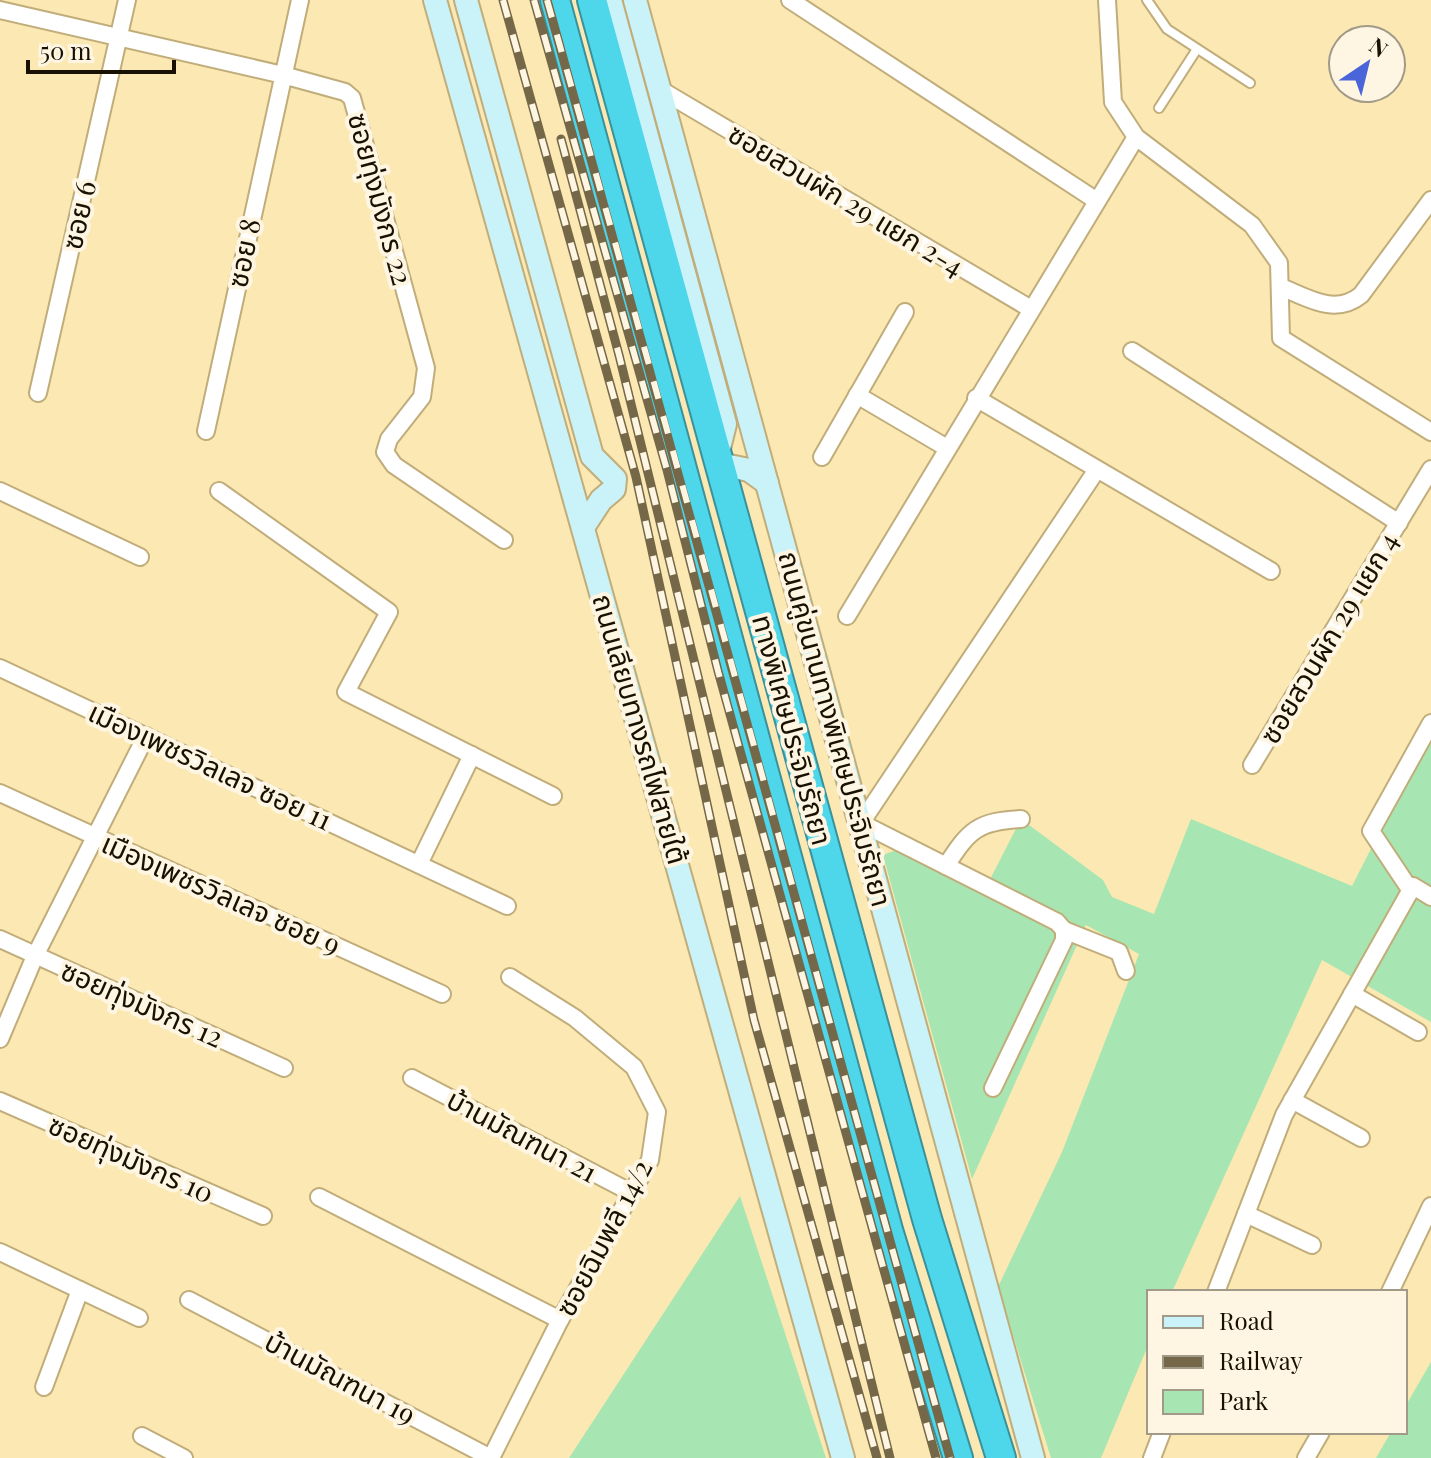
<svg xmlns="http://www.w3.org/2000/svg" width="1431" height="1458" viewBox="0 0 1431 1458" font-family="'Playfair Display','Noto Sans Thai',serif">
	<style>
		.green { fill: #a7e6b2 }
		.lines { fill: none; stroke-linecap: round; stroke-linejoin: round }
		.service-casing { stroke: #c0ad7a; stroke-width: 12 }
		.minor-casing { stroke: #c0ad7a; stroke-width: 20 }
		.secondary-casing { stroke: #c0ad7a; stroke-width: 26 }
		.motorway-casing { stroke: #3b9199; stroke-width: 32 }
		.service { stroke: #fff; stroke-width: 8 }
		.minor { stroke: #fff; stroke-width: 16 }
		.secondary { stroke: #caf3f9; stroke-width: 22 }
		.motorway { stroke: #4ed6eb; stroke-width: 28 }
		.rail-casing { stroke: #756849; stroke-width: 9 }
		.rail { stroke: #fef6e2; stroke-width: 6; stroke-dasharray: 18; stroke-linecap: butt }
		.labels { text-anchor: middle; stroke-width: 8; stroke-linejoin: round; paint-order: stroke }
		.street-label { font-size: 28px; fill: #181101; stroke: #fef6e2 }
	</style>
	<rect width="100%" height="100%" fill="#fce8b3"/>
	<g class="green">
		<polygon points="1431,731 1431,1022 1322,960 1172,1292 1149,1292 1149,1343 1101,1458 1051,1458 998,1287 1062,1152 1139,954 1086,925 972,1179 883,855 896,850 983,893 1021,819 1103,880 1112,897 1154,914 1191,819 1352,886"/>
		<polygon points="740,1196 826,1458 569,1458"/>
		<polygon points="1431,1362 1431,1458 1376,1458 1391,1432 1405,1432 1405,1407"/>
	</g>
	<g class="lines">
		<defs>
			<g id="service">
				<polyline points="1147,0 1167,29 1250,83"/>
				<polyline points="1159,108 1197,49"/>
			</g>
			<g id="minor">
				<polyline points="790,0 1097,201"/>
				<polyline points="1107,0 1113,102 1136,137 1252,225 1279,263 1281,338 1431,432"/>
				<polyline points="0,10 283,75 345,92 352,98 426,368 422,397 389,439 385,452 394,465 504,540"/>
				<polyline points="661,90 1031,309"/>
				<path d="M1281,287C1308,298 1335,316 1361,295L1431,200"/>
				<polyline points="1132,351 1399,523"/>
				<polyline points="38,393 127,0"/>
				<polyline points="857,395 947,448"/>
				<polyline points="976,398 1271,571"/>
				<polyline points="206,431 300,0"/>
				<polyline points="822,457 905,312"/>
				<polyline points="0,491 140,557"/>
				<polyline points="219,491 389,612 346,692 553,796"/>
				<polyline points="847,616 1136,137"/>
				<polyline points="0,668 507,906"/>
				<polyline points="1252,765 1431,469"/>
				<polyline points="0,793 442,994"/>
				<polyline points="419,864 472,755"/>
				<path d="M946,866C969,830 978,821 1021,819"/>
				<polyline points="1411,891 1371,831 1431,723"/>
				<polyline points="1064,930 1119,952 1126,971"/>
				<polyline points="0,939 284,1068"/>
				<polyline points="1352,994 1418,1032"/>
				<polyline points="0,1039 35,956 146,736"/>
				<polyline points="412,1078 632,1193"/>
				<polyline points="993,1088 1064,940 1064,930 1057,922 861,823 1096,471"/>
				<polyline points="1292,1100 1361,1138"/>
				<polyline points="0,1101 263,1216"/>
				<polyline points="319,1197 560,1320"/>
				<polyline points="1246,1214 1312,1245"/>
				<polyline points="0,1252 139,1318"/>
				<polyline points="1216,1292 1284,1115 1413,886 1431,897"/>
				<polyline points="1390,1292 1431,1206"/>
				<polyline points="189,1300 491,1458"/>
				<polyline points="44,1387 80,1290"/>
				<polyline points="142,1436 184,1458"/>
				<polyline points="491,1458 560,1320 650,1160 657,1112 634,1067 575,1018 510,977"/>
				<polyline points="1152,1458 1162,1432"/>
				<polyline points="1306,1458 1321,1432"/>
			</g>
			<g id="secondary">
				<polyline points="435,0 843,1458"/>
				<polyline points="466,0 592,456 615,479 614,489 601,500 584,526"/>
				<polyline points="610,0 725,424 717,456 724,465 749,470 767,483"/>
				<polyline points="635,0 1033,1458"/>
			</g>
			<g id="motorway">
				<polyline points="555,0 888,1230 958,1458"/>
				<polyline points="592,0 927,1219 1001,1458"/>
			</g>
		</defs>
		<use href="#service" class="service-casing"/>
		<use href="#minor" class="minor-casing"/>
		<use href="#secondary" class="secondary-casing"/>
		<use href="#motorway" class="motorway-casing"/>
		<use href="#service" class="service"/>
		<use href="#minor" class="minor"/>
		<use href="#secondary" class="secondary"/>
		<use href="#motorway" class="motorway"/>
		<defs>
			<g id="rail">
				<polyline points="503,0 636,477 754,1020 877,1458"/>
				<polyline points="534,0 667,470 718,671 936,1458"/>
				<path d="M547,0C684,485 815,972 950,1458"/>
				<polyline points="561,139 619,355 890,1458"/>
			</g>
		</defs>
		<use href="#rail" class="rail-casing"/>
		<use href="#rail" class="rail"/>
	</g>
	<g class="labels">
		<g class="street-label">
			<text transform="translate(380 199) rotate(75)" y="10">ซอยทุ่งมังกร 22</text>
			<text transform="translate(846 200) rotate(31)" y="10">ซอยสวนผัก 29 แยก 2-4</text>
			<text transform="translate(79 215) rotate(-77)" y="10">ซอย 6</text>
			<text transform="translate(244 253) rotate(-78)" y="10">ซอย 8</text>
			<text transform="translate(1329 638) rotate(-59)" y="10">ซอยสวนผัก 29 แยก 4</text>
			<text transform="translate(640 729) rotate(74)" y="10">ถนนเลียบทางรถไฟสายใต้</text>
			<text transform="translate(835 729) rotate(75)" y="10">ถนนคู่ขนานทางพิเศษประจิมรัถยา</text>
			<text transform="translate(792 730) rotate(75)" y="10">ทางพิเศษประจิมรัถยา</text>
			<text transform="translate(210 766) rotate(25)" y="10">เมืองเพชรวิลเลจ ซอย 11</text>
			<text transform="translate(221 894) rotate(24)" y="10">เมืองเพชรวิลเลจ ซอย 9</text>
			<text transform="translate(142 1004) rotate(24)" y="10">ซอยทุ่งมังกร 12</text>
			<text transform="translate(522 1136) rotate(28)" y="10">บ้านมัณฑนา 21</text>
			<text transform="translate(131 1159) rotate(24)" y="10">ซอยทุ่งมังกร 10</text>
			<text transform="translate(604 1238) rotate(-62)" y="10">ซอยฉิมพลี 14/2</text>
			<text transform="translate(340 1378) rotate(28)" y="10">บ้านมัณฑนา 19</text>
		</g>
	</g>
	<rect x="1147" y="1290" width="260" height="144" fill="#fef6e2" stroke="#a29a88" stroke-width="2"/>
	<rect x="1163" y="1316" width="40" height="12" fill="#caf3f9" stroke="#a29a88" stroke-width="2"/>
	<text x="1219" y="1330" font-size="24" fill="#181101">Road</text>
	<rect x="1163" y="1356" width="40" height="12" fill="#756849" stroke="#a29a88" stroke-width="2"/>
	<text x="1219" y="1370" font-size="24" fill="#181101">Railway</text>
	<rect x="1163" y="1390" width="40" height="24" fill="#a7e6b2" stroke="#a29a88" stroke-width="2"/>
	<text x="1219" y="1410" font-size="24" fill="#181101">Park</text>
	<g transform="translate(1367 64) rotate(35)"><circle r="38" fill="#fef6e2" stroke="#a29a88" stroke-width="2"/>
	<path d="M0-6L14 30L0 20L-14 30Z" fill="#4a64d9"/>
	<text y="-12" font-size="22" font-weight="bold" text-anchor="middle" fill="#181101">N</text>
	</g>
	<path d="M28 60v12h146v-12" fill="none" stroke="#181101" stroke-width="4"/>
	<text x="40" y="60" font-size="24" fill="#181101" stroke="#fef6e2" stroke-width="6" paint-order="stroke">50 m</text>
</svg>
